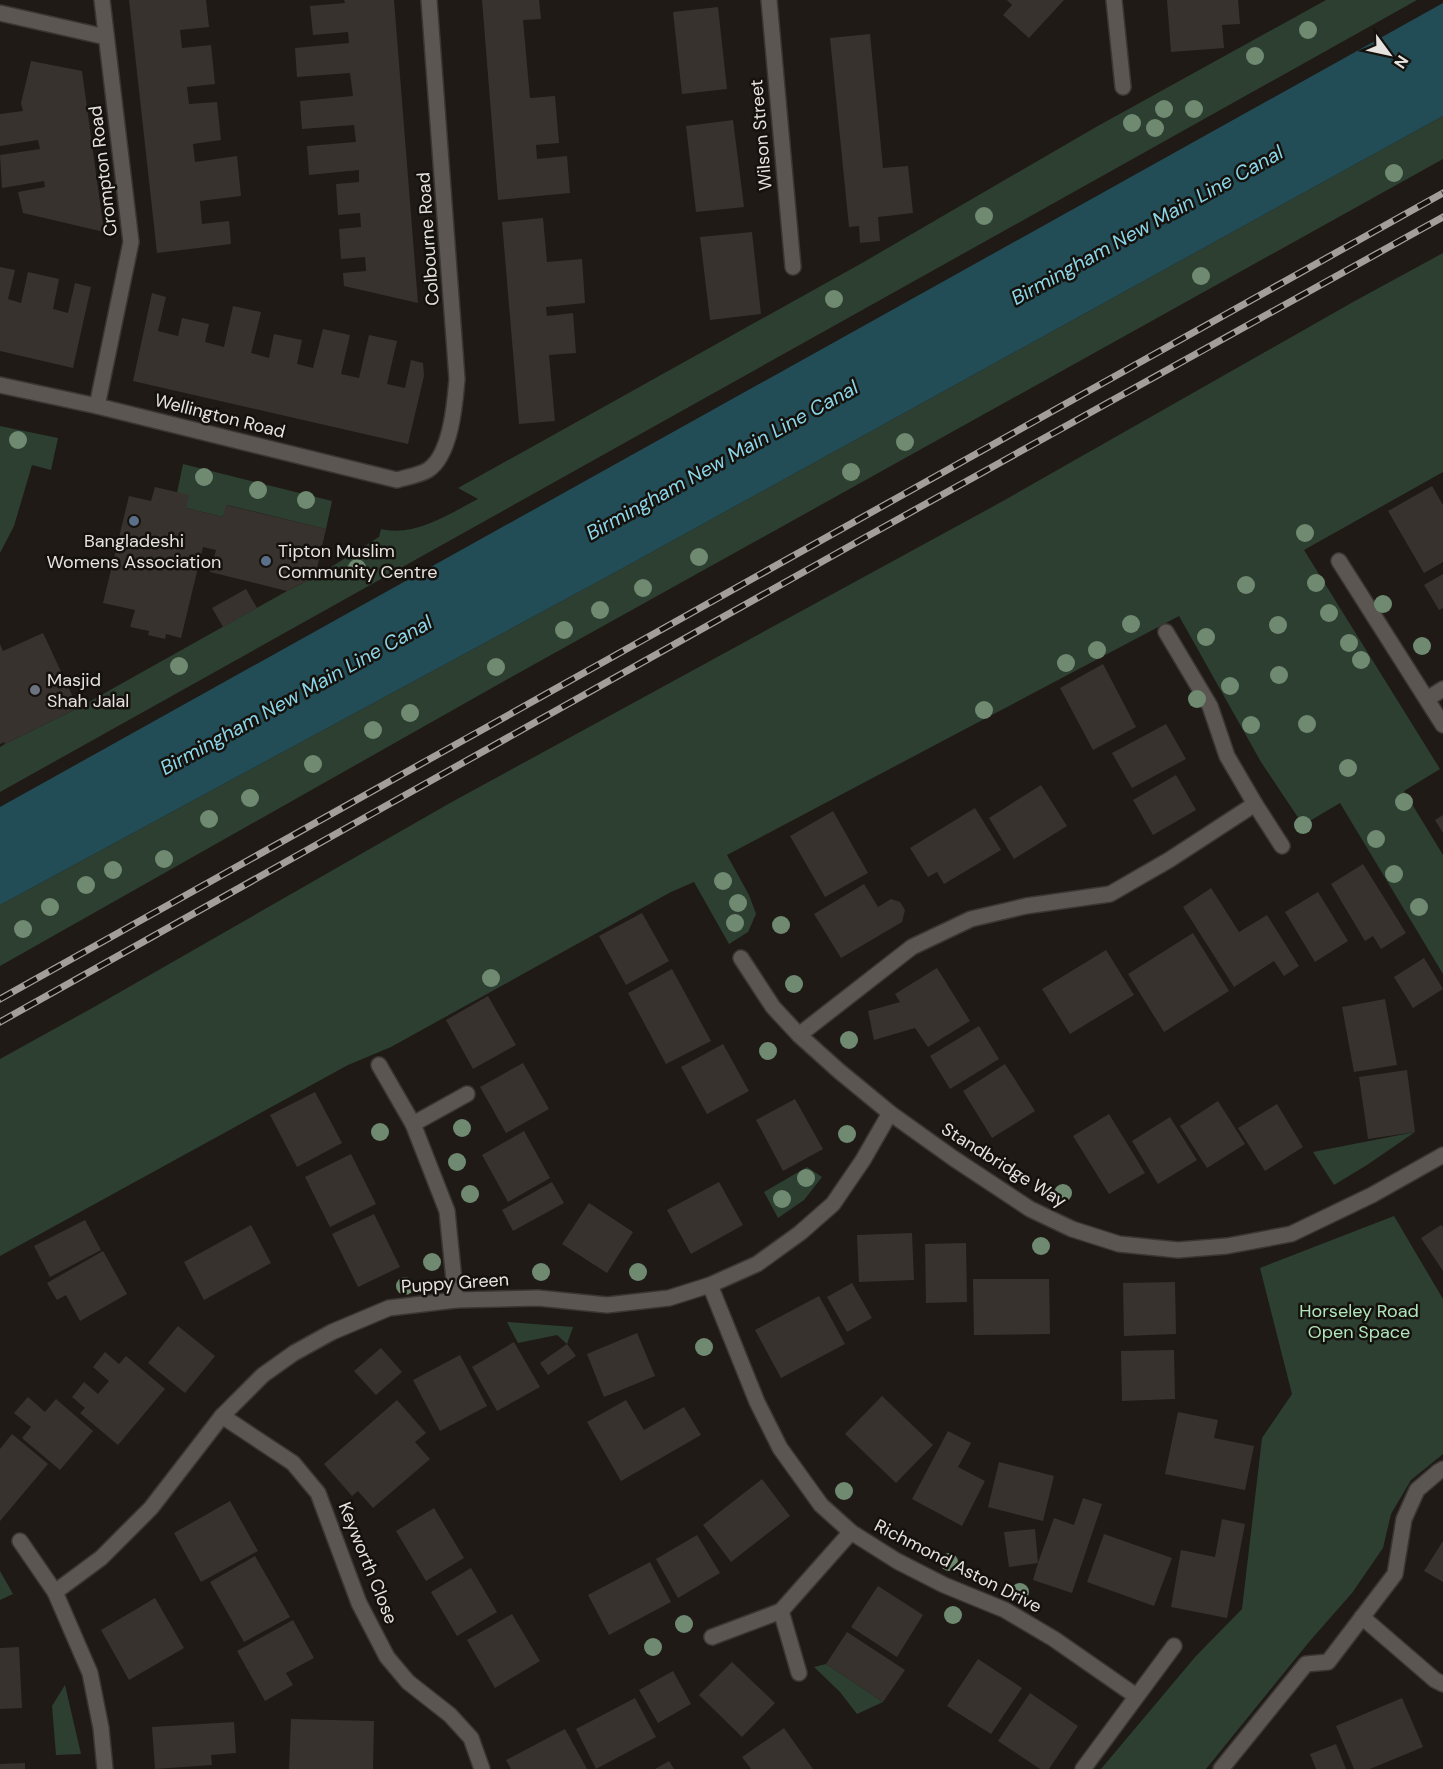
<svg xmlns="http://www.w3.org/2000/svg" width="1443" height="1769" viewBox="0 0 1443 1769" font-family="'DM Sans',sans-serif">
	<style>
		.green { fill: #2d3f31 }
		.water { fill: #224c56 }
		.building { fill: #37322d }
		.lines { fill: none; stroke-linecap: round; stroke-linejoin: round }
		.street-casing { stroke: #393633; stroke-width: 18 }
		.street { stroke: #5b5651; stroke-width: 15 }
		.rail-casing { stroke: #a29f9b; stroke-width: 7 }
		.rail { stroke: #15110d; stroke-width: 4.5; stroke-dasharray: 14; stroke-linecap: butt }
		.tree { fill: #6f8a71 }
		.service-dot { fill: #5c6f8a; stroke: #15110d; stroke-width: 2 }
		.worship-dot { fill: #6b7280; stroke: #15110d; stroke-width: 2 }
		.labels { text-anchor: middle; stroke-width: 5; stroke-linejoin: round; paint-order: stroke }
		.street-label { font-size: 18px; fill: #e5e2df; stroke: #15110d }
		.poi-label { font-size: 18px; fill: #e5e2df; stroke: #15110d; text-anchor: start }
		.park-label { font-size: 18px; fill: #b0e5bb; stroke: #15110d }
		.water-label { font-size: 20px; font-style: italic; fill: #8bd6e9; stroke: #15110d }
	</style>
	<rect width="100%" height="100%" fill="#1f1a16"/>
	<g class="green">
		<path d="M1326,0H1417L0,792V747L5,744L78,708L287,591L315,577L379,537L381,529C415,537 449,514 478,499L458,488L862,263L1096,127Z"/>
		<polygon points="1443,116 1443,159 515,675 0,966 0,905 614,573"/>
		<polygon points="1443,253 1443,472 1304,550 1440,769 1404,791 1443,855 1443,974 1340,803 1303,825 1261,762 1179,616 727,855 749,895 756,914 748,932 729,944 694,882 671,892 391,1047 348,1065 0,1256 0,1059 94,1007 450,803 1003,501 1353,302"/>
		<polygon points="0,426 58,438 51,470 32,465 14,526 0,553"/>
		<polygon points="183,464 332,501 326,529 227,505 223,517 186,508 177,493"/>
		<polygon points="1415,1132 1367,1165 1334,1185 1313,1152"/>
		<polygon points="807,1167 822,1177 804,1200 778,1218 764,1192"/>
		<polygon points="1394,1216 1443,1299 1443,1454 1411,1480 1391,1514 1383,1548 1352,1593 1309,1642 1206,1769 1101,1769 1196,1656 1242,1609 1262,1438 1292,1394 1260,1268"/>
		<polygon points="507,1322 573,1327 567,1344 557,1335 518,1343"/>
		<polygon points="0,1571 13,1594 0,1600"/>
		<polygon points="826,1664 883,1702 857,1714 840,1692 814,1667"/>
		<polygon points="65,1685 81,1754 56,1755 52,1706"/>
	</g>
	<polygon class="water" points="1443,3 1443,116 614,573 0,905 0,807"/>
	<g class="building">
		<polygon points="129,0 206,0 209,27 180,30 182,48 211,45 215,84 187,87 189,104 217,102 221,140 193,144 195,162 237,156 241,196 200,201 202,224 229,221 231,244 157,253"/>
		<polygon points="344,0 394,0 418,303 344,286 343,273 366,271 365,257 341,259 339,229 361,227 360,213 338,215 336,184 359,182 359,170 309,175 307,146 356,142 354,125 302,129 300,101 353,96 350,73 297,77 295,48 349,43 348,32 313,35 310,6 345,3"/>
		<polygon points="482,0 539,0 541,19 523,20 530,98 555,96 559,143 536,145 537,159 567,156 570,193 498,200"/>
		<polygon points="1007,0 1064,0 1029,38 1003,15 1012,5"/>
		<polygon points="1167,0 1238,0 1240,24 1222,25 1224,48 1171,52"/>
		<polygon points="718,7 727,89 682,94 673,12"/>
		<polygon points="870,34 883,168 908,166 913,213 878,217 880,241 860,243 859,226 849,227 830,38"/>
		<polygon points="31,61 82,71 104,232 23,213 18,192 45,187 44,181 2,188 0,155 40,149 38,140 0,146 0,114 23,111 21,103"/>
		<polygon points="733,120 744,207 696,212 686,126"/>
		<polygon points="543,218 547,262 582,259 585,303 546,307 547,316 573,313 576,353 549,355 555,421 519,424 502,222"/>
		<polygon points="752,232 761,314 710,320 700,237"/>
		<polygon points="0,267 15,270 8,299 21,303 28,272 59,279 53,309 68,313 75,283 91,287 73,368 0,351"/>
		<polygon points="152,293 166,297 158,331 178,336 182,318 209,324 205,342 224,347 233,306 261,312 251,353 269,358 274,334 302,340 297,364 313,368 323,329 350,335 341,374 359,378 369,335 397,341 387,384 405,388 411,360 423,363 424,376 408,444 133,381"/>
		<polygon points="1432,486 1443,505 1443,562 1424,573 1388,511"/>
		<polygon points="155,487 189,495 186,508 223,517 226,505 326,529 315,577 287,591 210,572 216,550 203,547 181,638 166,634 165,639 148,635 149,631 130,627 135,610 103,603 129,496 151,501"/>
		<polygon points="1443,574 1443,608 1439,610 1424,585"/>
		<polygon points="246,589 257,608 223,627 212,608"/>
		<polygon points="43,633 78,708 5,744 4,742 0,744 0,644 3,651"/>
		<polygon points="1103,664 1136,727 1093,750 1060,688"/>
		<polygon points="1166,724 1186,759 1132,788 1112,753"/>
		<polygon points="1176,775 1196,810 1153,835 1133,800"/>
		<polygon points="1041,785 1067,826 1014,859 989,818"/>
		<polygon points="975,808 1001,850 944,884 937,872 928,877 910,848"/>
		<polygon points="833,811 868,873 825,897 790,836"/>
		<polygon points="1443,815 1443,833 1435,820"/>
		<polygon points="1363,864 1406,933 1381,949 1373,936 1365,941 1331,884"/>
		<polygon points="864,884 878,907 891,899 900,902 905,910 902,922 841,958 814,914"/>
		<polygon points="1211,888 1239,932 1267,915 1299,966 1284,976 1274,961 1234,987 1183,907"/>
		<polygon points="1318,892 1348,941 1315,962 1285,912"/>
		<polygon points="642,913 669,961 626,985 599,936"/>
		<polygon points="1193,933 1229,991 1164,1032 1128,974"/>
		<polygon points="1106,950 1134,995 1070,1034 1042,989"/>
		<polygon points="1424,958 1443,989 1413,1008 1394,977"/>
		<polygon points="937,968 970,1021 928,1047 915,1028 874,1040 868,1011 900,1002 895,994"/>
		<polygon points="672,969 711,1041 666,1064 628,993"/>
		<polygon points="488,996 516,1045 473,1069 446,1020"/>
		<polygon points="1385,999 1397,1065 1354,1072 1342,1007"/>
		<polygon points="979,1026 999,1059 950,1089 930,1056"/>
		<polygon points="723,1044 749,1091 707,1114 681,1067"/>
		<polygon points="523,1063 549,1109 506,1133 480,1087"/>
		<polygon points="1005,1064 1035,1111 992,1138 963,1091"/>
		<polygon points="1407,1070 1415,1132 1368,1139 1359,1077"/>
		<polygon points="315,1092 342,1143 297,1167 270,1115"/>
		<polygon points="795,1099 823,1149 783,1171 756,1120"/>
		<polygon points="1218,1101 1245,1144 1207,1168 1180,1126"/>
		<polygon points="1277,1104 1303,1147 1265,1171 1238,1128"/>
		<polygon points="1109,1114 1145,1173 1109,1194 1073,1136"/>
		<polygon points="1170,1117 1197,1160 1158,1184 1132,1141"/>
		<polygon points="524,1131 550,1178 508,1202 482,1155"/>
		<polygon points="351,1154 376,1204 330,1227 305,1177"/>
		<polygon points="552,1182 564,1203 513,1231 502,1210"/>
		<polygon points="719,1182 743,1225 691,1254 667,1210"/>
		<polygon points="589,1203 633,1232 607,1273 562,1244"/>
		<polygon points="374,1214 400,1267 358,1287 332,1234"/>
		<polygon points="85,1220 101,1250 50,1277 34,1246"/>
		<polygon points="251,1225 271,1263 204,1300 184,1262"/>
		<polygon points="1441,1225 1443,1227 1443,1271 1421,1238"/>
		<polygon points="912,1233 914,1280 859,1282 857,1235"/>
		<polygon points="966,1243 967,1302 926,1303 925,1244"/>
		<polygon points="103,1251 127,1294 80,1321 66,1295 57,1300 47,1283"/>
		<polygon points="973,1279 1049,1279 1050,1334 974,1335"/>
		<polygon points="1175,1282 1176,1334 1124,1336 1123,1283"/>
		<polygon points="852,1283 872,1318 847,1332 827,1297"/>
		<polygon points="819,1296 845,1344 781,1378 755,1330"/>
		<polygon points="178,1326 215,1356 185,1393 148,1363"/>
		<polygon points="637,1333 655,1376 604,1397 587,1354"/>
		<polygon points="514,1342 540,1387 497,1411 472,1367"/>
		<polygon points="567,1344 576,1356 548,1375 540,1363"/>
		<polygon points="381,1348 402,1372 376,1395 354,1371"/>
		<polygon points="1174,1350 1175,1399 1122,1401 1121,1351"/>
		<polygon points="105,1352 119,1364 126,1356 165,1389 118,1445 80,1413 85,1408 72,1397 84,1382 98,1394 109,1381 93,1367"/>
		<polygon points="460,1355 487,1406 440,1431 413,1380"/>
		<polygon points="882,1396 933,1445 896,1483 845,1434"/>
		<polygon points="28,1397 45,1412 56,1399 93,1431 60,1470 22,1438 31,1427 14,1413"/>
		<polygon points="397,1400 426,1433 415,1442 430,1459 373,1508 358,1491 352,1496 324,1464"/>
		<polygon points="626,1400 644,1430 684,1407 701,1435 621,1481 587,1422"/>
		<polygon points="1178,1412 1218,1420 1214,1438 1254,1446 1245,1490 1165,1474"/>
		<polygon points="948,1431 971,1443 958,1467 985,1481 962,1526 912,1499"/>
		<polygon points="12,1434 48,1464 0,1521 0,1449"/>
		<polygon points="999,1462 1054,1476 1043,1521 988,1507"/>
		<polygon points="762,1479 790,1516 731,1562 703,1525"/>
		<polygon points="1083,1498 1102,1504 1072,1593 1033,1580 1038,1563 1009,1567 1004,1532 1035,1529 1038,1563 1054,1518 1074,1525"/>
		<polygon points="230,1501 258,1551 201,1582 174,1533"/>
		<polygon points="434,1508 464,1558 426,1581 396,1531"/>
		<polygon points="1222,1519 1245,1524 1227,1618 1171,1607 1181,1550 1215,1557"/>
		<polygon points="1104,1534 1172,1558 1154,1606 1087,1582"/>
		<polygon points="697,1535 720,1573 678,1598 656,1559"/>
		<polygon points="1443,1541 1443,1582 1424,1571"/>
		<polygon points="255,1556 290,1617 244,1642 210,1582"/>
		<polygon points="650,1562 671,1602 609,1635 588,1595"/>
		<polygon points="471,1568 497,1612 457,1636 431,1592"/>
		<polygon points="878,1586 923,1615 897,1657 851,1627"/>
		<polygon points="155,1598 184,1648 129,1680 101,1630"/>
		<polygon points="512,1614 540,1661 495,1688 467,1640"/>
		<polygon points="293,1620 314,1658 286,1673 293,1685 265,1701 237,1651"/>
		<polygon points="847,1632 905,1670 883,1702 826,1664"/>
		<polygon points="19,1647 22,1708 0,1709 0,1648"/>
		<polygon points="978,1659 1022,1688 991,1734 947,1706"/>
		<polygon points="732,1662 775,1703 742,1737 699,1695"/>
		<polygon points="673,1671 691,1704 658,1723 639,1690"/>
		<polygon points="1030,1693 1078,1726 1049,1769 1040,1769 998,1741"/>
		<polygon points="635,1698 656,1737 596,1769 576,1729"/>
		<polygon points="1402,1698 1423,1747 1370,1769 1354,1769 1336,1726"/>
		<polygon points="291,1719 374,1721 373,1769 289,1769"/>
		<polygon points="234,1722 236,1753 211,1755 212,1765 155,1769 152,1727"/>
		<polygon points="784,1728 813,1769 751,1769 742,1757"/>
		<polygon points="565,1729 587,1769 511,1769 506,1760"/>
		<polygon points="1336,1744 1346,1769 1316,1769 1310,1754"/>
		<polygon points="669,1761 674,1769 655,1769"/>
		<polygon points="25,1763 25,1769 0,1769 0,1764"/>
	</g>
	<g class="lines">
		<defs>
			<g id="street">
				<polyline points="769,0 793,267"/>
				<polyline points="1114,0 1123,87"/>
				<polyline points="0,13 106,37"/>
				<path d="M0,385L97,406L397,480C407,477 420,475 428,470C451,455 455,403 457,379L429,0"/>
				<polyline points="97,406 131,242 102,0"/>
				<polyline points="1339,561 1443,725"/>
				<polyline points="1427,699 1443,689"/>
				<polyline points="1255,804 1282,846"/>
				<polyline points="741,958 773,1007 799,1035 839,1071 890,1113 953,1158 1030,1209 1072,1229 1119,1244 1178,1250 1227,1246 1291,1234 1372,1195 1443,1155"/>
				<polyline points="799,1035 912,947 971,919 1026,906 1110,894 1169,860 1255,804 1227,756 1210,706 1166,632"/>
				<polyline points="379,1065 413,1124 447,1211 456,1300"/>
				<polyline points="413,1124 467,1094"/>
				<polyline points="710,1285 757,1402 780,1448 821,1505 851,1532 897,1561 944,1585 1005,1610 1054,1639 1136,1696"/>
				<polyline points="222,1416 293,1463 318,1493 359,1603 387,1657 408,1682 450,1715 471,1738 482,1769"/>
				<polyline points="20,1541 55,1592 90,1673 101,1728 105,1769"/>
				<polyline points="55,1592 101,1558 151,1508 222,1416 263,1375 294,1353 332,1332 389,1308 456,1300 538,1298 607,1305 669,1298 710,1285 757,1264 800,1233 833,1204 863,1160 890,1113"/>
				<polyline points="781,1611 799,1673"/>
				<polyline points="1362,1617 1435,1680 1443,1684"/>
				<polyline points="712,1637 781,1611 851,1532"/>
				<polyline points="1083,1769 1174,1646"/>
				<polyline points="1221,1769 1306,1664 1328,1662 1395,1574 1404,1519 1417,1490 1438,1472 1443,1469"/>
			</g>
		</defs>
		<use href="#street" class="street-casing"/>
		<use href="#street" class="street"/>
		<defs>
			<g id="rail">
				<polyline points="0,999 1443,193"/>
				<polyline points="0,1022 866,537 1443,217"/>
			</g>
		</defs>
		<use href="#rail" class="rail-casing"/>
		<use href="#rail" class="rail"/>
	</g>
	<g class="tree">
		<circle cx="1308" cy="30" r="9"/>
		<circle cx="1255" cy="56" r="9"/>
		<circle cx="1164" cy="109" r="9"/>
		<circle cx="1194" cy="109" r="9"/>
		<circle cx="1132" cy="123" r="9"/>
		<circle cx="1155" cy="128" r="9"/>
		<circle cx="1394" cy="173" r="9"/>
		<circle cx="984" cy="216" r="9"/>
		<circle cx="1201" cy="276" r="9"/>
		<circle cx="834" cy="299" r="9"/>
		<circle cx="18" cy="440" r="9"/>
		<circle cx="905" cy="442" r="9"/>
		<circle cx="851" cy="472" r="9"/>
		<circle cx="204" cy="477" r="9"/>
		<circle cx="258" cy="490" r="9"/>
		<circle cx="306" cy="500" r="9"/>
		<circle cx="1305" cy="533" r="9"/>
		<circle cx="699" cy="557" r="9"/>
		<circle cx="357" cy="568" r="9"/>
		<circle cx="1316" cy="583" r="9"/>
		<circle cx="1246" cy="585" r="9"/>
		<circle cx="643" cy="588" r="9"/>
		<circle cx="1383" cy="604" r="9"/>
		<circle cx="600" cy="610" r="9"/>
		<circle cx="1329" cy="613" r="9"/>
		<circle cx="1131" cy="624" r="9"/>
		<circle cx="1278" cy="625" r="9"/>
		<circle cx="564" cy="630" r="9"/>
		<circle cx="1206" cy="637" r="9"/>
		<circle cx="1349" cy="643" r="9"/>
		<circle cx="1422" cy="646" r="9"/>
		<circle cx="1097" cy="650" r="9"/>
		<circle cx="1361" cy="660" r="9"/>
		<circle cx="1066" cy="663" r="9"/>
		<circle cx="179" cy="666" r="9"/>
		<circle cx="496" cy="667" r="9"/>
		<circle cx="1279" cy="675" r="9"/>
		<circle cx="1230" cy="686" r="9"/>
		<circle cx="1197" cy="699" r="9"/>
		<circle cx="984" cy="710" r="9"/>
		<circle cx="410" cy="713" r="9"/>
		<circle cx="1307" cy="724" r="9"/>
		<circle cx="1251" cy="725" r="9"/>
		<circle cx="373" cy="730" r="9"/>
		<circle cx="313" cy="764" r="9"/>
		<circle cx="1348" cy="768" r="9"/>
		<circle cx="250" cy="798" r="9"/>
		<circle cx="1404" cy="802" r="9"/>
		<circle cx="209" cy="819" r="9"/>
		<circle cx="1303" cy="825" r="9"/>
		<circle cx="1376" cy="839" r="9"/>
		<circle cx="164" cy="859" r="9"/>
		<circle cx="113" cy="870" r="9"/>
		<circle cx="1394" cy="874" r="9"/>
		<circle cx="723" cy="881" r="9"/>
		<circle cx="86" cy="885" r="9"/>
		<circle cx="738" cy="903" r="9"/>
		<circle cx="50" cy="907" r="9"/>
		<circle cx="1419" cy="907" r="9"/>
		<circle cx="735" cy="923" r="9"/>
		<circle cx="781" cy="925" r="9"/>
		<circle cx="23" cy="929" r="9"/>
		<circle cx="491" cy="978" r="9"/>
		<circle cx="794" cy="984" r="9"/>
		<circle cx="849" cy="1040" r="9"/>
		<circle cx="768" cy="1051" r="9"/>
		<circle cx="462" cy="1128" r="9"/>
		<circle cx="380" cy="1132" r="9"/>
		<circle cx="847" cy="1134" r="9"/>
		<circle cx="457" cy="1162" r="9"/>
		<circle cx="806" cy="1178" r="9"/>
		<circle cx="1063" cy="1193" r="9"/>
		<circle cx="470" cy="1194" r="9"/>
		<circle cx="782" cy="1199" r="9"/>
		<circle cx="1041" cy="1246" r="9"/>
		<circle cx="432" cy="1262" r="9"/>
		<circle cx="541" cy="1272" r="9"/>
		<circle cx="638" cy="1272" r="9"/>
		<circle cx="405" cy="1286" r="9"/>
		<circle cx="704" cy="1347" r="9"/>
		<circle cx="844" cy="1491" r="9"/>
		<circle cx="949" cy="1562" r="9"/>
		<circle cx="1020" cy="1592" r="9"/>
		<circle cx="953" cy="1615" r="9"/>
		<circle cx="684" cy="1624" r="9"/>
		<circle cx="653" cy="1647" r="9"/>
	</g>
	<g class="service-dot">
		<circle cx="134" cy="521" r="6"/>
		<circle cx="266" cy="561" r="6"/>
	</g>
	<circle class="worship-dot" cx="35" cy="690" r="6"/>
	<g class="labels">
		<g class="street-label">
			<text transform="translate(761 135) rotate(-95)" y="6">Wilson Street</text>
			<text transform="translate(103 171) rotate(-97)" y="6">Crompton Road</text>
			<text transform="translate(428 239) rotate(-94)" y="6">Colbourne Road</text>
			<text transform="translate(220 416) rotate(14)" y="6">Wellington Road</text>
			<text transform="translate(1004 1165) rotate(32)" y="6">Standbridge Way</text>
			<text transform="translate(455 1283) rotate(-4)" y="6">Puppy Green</text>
			<text transform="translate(368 1563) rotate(68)" y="6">Keyworth Close</text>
			<text transform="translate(958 1566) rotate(27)" y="6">Richmond Aston Drive</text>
		</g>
		<g class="poi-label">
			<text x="134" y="547" text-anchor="middle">Bangladeshi<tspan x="134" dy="21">Womens Association</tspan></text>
			<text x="278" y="557">Tipton Muslim<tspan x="278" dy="21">Community Centre</tspan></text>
			<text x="47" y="686">Masjid<tspan x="47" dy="21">Shah Jalal</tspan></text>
		</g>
		<g class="park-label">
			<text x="1359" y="1317">Horseley Road<tspan x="1359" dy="21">Open Space</tspan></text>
		</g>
		<g class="water-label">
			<text transform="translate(1147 225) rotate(-29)" y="7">Birmingham New Main Line Canal</text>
			<text transform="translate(722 460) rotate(-29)" y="7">Birmingham New Main Line Canal</text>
			<text transform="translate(296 695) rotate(-29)" y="7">Birmingham New Main Line Canal</text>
		</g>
	</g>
	<g transform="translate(1389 54) rotate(123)" stroke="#15110d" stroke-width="4.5" paint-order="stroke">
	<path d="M0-4.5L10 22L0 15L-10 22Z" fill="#e5e2df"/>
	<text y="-9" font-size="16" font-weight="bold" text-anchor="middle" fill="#e5e2df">N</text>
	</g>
</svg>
